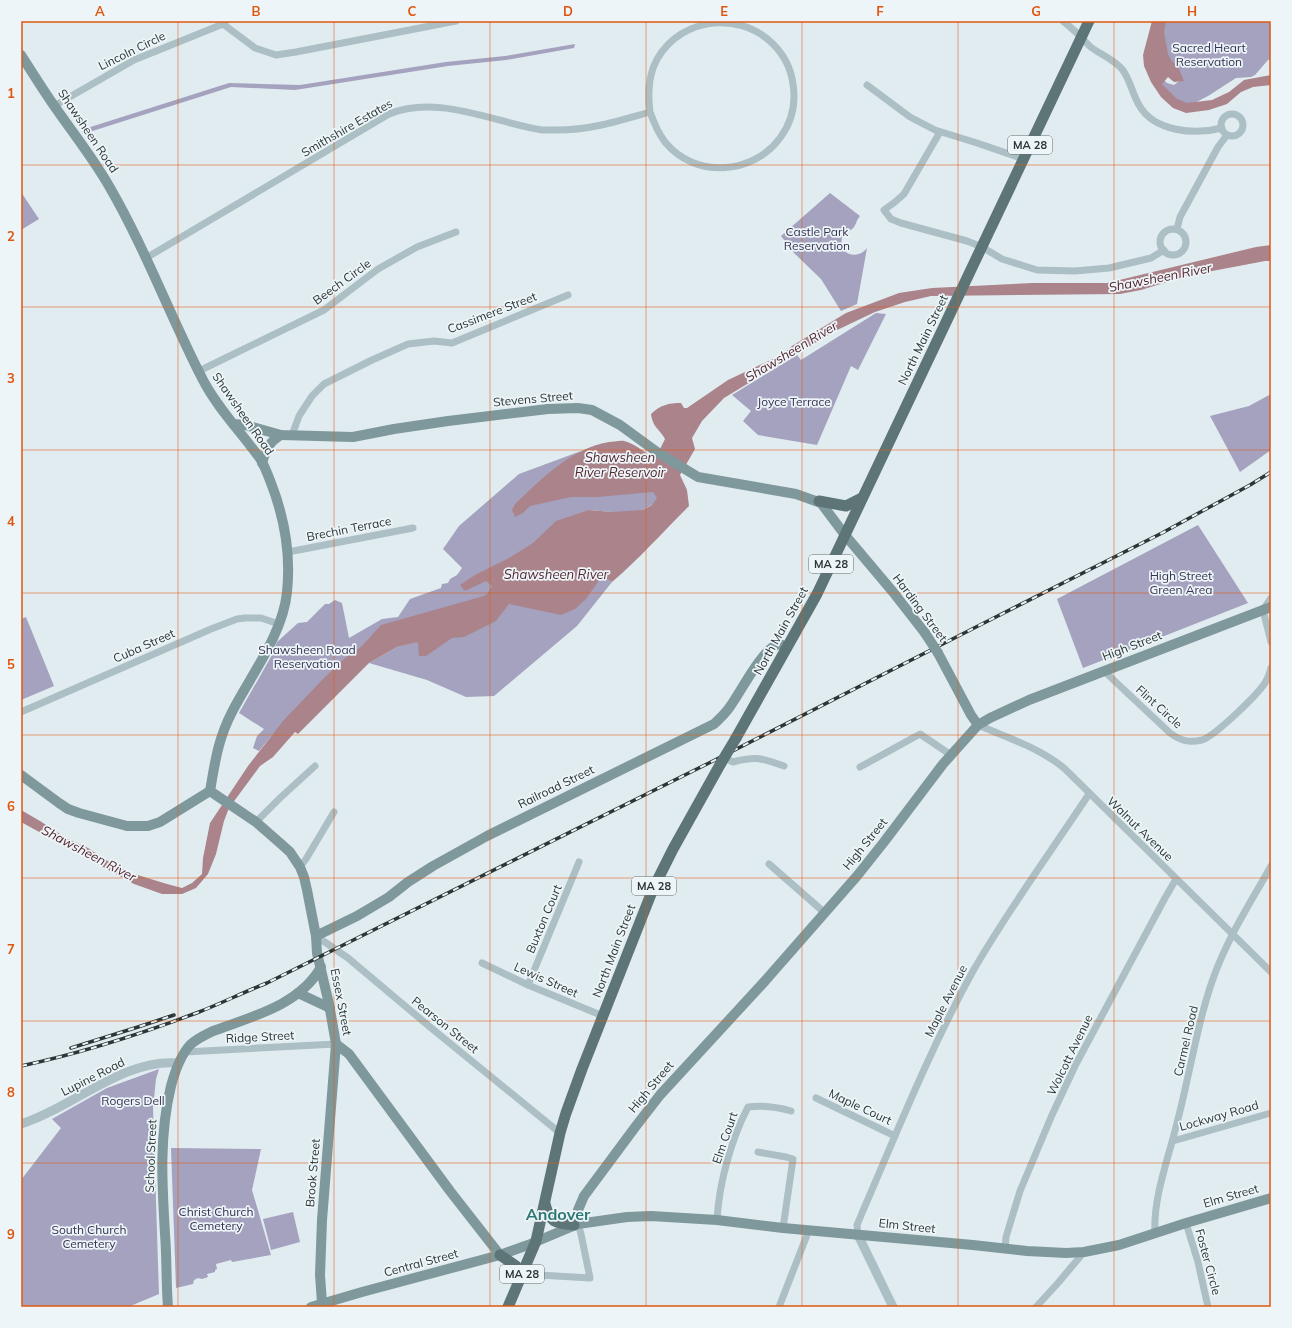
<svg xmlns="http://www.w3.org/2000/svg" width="1292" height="1328" viewBox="0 0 1292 1328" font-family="Mulish,sans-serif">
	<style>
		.green { fill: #a4a2be }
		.water { fill: #aa838b }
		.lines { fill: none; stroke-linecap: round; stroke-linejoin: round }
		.minor { stroke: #abbfc4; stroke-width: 7 }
		.tertiary { stroke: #abbfc4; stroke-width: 9 }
		.secondary { stroke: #7f989b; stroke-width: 10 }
		.primary { stroke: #5e7577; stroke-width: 11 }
		.rail-casing { stroke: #2b3637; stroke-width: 3.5 }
		.rail { stroke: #edf5f8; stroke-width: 2; stroke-dasharray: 6; stroke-linecap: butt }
		.secondary-bridge { stroke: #7f989b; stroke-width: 10 }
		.primary-bridge { stroke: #5e7577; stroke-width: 11 }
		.grid { fill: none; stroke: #df570e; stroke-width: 1; stroke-opacity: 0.55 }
		.labels { text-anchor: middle; stroke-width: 3.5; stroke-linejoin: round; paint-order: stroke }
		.shield { fill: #edf5f8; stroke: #656f71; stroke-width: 1 }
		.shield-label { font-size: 11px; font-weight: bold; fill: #2b3637 }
		.park-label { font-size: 12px; fill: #353252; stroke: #edf5f8 }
		.street-label { font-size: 12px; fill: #2b3637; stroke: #edf5f8 }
		.water-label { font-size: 13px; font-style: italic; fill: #54252e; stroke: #edf5f8 }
		.district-label { font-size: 16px; font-weight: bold; fill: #2d7776; stroke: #edf5f8 }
		.neatline { fill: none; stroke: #df570e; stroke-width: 1.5 }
		.grid-label { font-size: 13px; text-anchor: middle; font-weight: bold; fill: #df570e }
	</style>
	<rect width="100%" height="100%" fill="#e1ecf0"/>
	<g class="green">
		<polygon points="1157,21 1271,21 1271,59 1268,60 1255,75 1251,77 1236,78 1208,96 1181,110 1162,94 1151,53 1164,80 1167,83 1174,85 1179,81 1170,64"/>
		<polygon points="575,44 574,48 506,60 448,66 295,90 231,87 83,134 81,130 229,83 300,85 446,62 505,56"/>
		<polygon points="21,192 39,219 21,230"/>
		<path d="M830,193L860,216C857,219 856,224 854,227C850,232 844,232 842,238C838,254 857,261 867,248L857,304L841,311L821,279L794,253L781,236Z"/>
		<polygon points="876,313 886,314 858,370 851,366 817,445 758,435 743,421 751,411 732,395 797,355 801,360"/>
		<polygon points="1271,394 1271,450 1240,472 1210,416 1249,406"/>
		<polygon points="581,451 570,462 671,495 634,514 589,510 506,582 478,601 412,622 272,735 259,751 253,748 257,736 264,729 239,713 272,655 277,642 298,623 307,622 325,604 329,604 335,600 342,603 349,638 382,619 398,617 410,599 441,588 442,584 448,583 450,579 457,575 462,568 443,549 459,526 519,474"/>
		<polygon points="1198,525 1248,603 1083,668 1057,599"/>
		<polygon points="589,567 612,582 577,626 494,696 466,697 427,680 369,663 397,647 420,641 521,587"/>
		<polygon points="26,617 54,686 21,700 21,619"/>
		<polygon points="159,1069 156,1079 153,1108 159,1294 128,1307 21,1307 21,1180 61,1128 52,1119 107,1088"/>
		<polygon points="171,1148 261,1149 252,1190 271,1255 232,1262 231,1260 216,1264 217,1269 215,1270 215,1272 207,1274 208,1277 202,1279 198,1278 194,1280 193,1284 176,1288"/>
		<polygon points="293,1212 300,1242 271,1250 263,1219"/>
	</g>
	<g class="water">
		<polygon points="1152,21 1166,21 1164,32 1168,54 1171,60 1178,67 1184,81 1174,82 1168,77 1162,84 1177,99 1187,103 1212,100 1229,92 1244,80 1271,75 1271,85 1253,87 1241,92 1227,104 1209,110 1186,113 1173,108 1161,97 1151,82 1144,66 1143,55"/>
		<path d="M1271,245V261H1265L1186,276L1141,290L1120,294L931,296L905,302L875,312L835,331L724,398L702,421L692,438L695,449L680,475L687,490L689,506C663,532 639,559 612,582L602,576L586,599L575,609L561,615L509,604L496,621L464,637L452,638L426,656H419L418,642L397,647L369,663L298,734L295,732L273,757L260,766L229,808L224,821L216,854L208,874L196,888L182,894H162L134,884L21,822V810L40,821L66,838L88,848L106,860L131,873L167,884L182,888L192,883L202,874L203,858L210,823L248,766L283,721L323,679L345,658L362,646L381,625L484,596L488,593L492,586L486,581L465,591L460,585L475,575L509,558L533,543L556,521L589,510L612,512L642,510L652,505L657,498L653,492L597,497H571L530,506L523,513L515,517L512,510L515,504C543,478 570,449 609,442C613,442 620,440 624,441C635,444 645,452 653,458L658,453L665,439C659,428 653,428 651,414C660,405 669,403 681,403L684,408H687L728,380L783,354L792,346L846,313L899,293L932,288L1033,283H1107L1256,247Z"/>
	</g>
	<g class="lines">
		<g class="minor">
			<path d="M1063,21C1069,26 1075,31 1081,37C1085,41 1088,45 1092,48C1102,55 1114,60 1122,69C1130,79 1132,93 1139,105C1154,132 1195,135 1222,128"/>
			<polyline points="223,24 255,48 276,55 296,52 456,21"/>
			<polyline points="867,85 910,117 935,130 977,143 1024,159"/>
			<polyline points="54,106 134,60 223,24 226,21"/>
			<circle cx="1232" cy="125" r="11"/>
			<polyline points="940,132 904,194 895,202 884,210 891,219 901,223 967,241 982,247 1002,259 1037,270 1075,271 1109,268 1151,258 1164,250"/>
			<polyline points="1177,229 1180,217 1218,147 1227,135"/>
			<circle cx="1173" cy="242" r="13"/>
			<path d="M146,258L389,114C437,94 493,122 542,130C547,130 552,130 557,130C591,130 618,121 650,112C648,97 648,83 653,68C672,19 737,8 773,44C784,55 791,69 793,84C796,103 792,122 780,138C753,175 695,179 665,142C658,133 654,123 650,112"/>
			<polyline points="199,371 324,310 378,269 417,247 456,232"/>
			<polyline points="292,435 299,416 312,396 324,384 372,360 408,344 434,341 452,343 568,295"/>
			<polyline points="288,552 413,528"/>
			<polyline points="1271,598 1263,610 1271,642"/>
			<path d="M1104,671L1170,733C1181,741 1189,743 1202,740C1215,736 1257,695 1265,683C1268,678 1270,673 1271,668"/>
			<polyline points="21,712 211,629 237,619 245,618 261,618 279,624"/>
			<path d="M978,725C1008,738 1038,747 1064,768L1271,972"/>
			<path d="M724,758L733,762C756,756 762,758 784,766"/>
			<polyline points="860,767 920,734 951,755"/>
			<polyline points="256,822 280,798 315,766"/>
			<polyline points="769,864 825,913"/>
			<polyline points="300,867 306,859 334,812"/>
			<polyline points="316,936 348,958 430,1027 560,1133"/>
			<polyline points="482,963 528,985 603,1016"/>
			<polyline points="528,985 579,862"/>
			<polyline points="185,1052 336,1044"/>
			<polyline points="816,1098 895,1136"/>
			<polyline points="1173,1141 1271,1113"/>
			<polyline points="758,1152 786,1157 793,1159 783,1228"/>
			<path d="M717,1220C719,1183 731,1140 748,1107C763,1105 777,1107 791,1111"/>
			<polyline points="1186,1223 1198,1262 1208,1307"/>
			<path d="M1155,1232C1153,1198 1169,1156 1177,1123C1190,1074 1197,1023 1214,976C1228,937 1251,902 1271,866"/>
			<path d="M858,1235L857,1225L862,1213C897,1132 930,1049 973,971C1008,910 1050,853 1089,794"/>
			<polyline points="1005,1249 1006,1237 1020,1191 1052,1115 1076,1064 1165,898 1176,879"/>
			<polyline points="522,1274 590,1278 581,1234 578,1224"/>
			<polyline points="779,1307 809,1230"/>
			<polyline points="1036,1307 1058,1283 1084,1252"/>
		</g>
		<g class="tertiary">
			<path d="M21,1124C72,1108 124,1058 178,1063"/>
			<polyline points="858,1235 893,1307"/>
		</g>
		<g class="secondary">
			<path d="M21,55C32,72 43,90 55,107C73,133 93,158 109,186C145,248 170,316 203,380C218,409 242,433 261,460C265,467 268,475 271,483C285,519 291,554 287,592C283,634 251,675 232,712C218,739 215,762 210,791"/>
			<polyline points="234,424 245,425 281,435 353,437 394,429 448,421 548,409 578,408 592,410 620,425 657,452 698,477 796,494 821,503 845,535 893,592 925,633"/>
			<path d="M262,463C266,449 269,442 281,435"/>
			<polyline points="938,653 971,715 978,725"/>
			<polyline points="21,775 59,803 68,809 79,813 127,826 148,826 160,822 210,791"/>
			<polyline points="210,791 256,822 280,843 290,852 300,867 304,877 307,890 316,936 317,953 329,1004 336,1044 322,1220 320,1275 322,1303"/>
			<path d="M316,936L357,916L389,897L408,882L433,866L487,836L714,724C719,719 725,714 729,708C741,692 759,654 776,645C780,643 783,645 787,648"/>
			<polyline points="298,993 330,1008"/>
			<polyline points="336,1044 349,1054 450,1191 500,1255"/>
			<polyline points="581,1223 578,1210 584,1196 636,1126 660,1095 765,981 857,876 884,842 943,764 978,725 990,718 1029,700 1271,607"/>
			<path d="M168,1307C166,1283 167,1258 165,1234C162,1184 159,1135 171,1086C175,1071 180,1056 190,1045C196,1039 205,1035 213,1031C251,1017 300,1005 321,967"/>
			<polyline points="311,1307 362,1292 500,1255 528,1245 578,1224 627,1217 651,1216 717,1220 783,1228 973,1245 1027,1251 1066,1253 1084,1252 1119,1245 1186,1223 1271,1198"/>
		</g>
		<g class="primary">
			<polyline points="819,501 846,506 862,498"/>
			<polyline points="736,738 817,594 1089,21"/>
			<path d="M545,1204C550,1223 555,1223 574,1225"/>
			<polyline points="500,1255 516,1266 522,1274"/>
			<polyline points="508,1307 536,1241 560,1133 566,1113 582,1069 653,889 673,849 721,763"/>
		</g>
		<defs>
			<g id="rail">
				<polyline points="71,1048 138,1027 174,1015"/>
				<path d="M21,1066C82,1053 141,1034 199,1012C222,1003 244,992 267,983L709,763L980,625L1162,533L1250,485L1271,472"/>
			</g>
		</defs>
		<use href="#rail" class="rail-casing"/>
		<use href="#rail" class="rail"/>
		<polyline class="secondary-bridge" points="925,633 938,653"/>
		<polyline class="primary-bridge" points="721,763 736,738"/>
	</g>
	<path class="grid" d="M178,21V1307M334,21V1307M490,21V1307M646,21V1307M802,21V1307M958,21V1307M1114,21V1307M21,165H1271M21,307H1271M21,450H1271M21,593H1271M21,735H1271M21,878H1271M21,1021H1271M21,1163H1271"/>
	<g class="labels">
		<g class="shield">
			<rect x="1008" y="136" width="44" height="18" rx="3"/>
			<rect x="809" y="555" width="44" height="18" rx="3"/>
			<rect x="632" y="877" width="44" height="18" rx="3"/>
			<rect x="500" y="1265" width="44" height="18" rx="3"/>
		</g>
		<g class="shield-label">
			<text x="1030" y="149">MA 28</text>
			<text x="831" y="568">MA 28</text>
			<text x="654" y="890">MA 28</text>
			<text x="522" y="1278">MA 28</text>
		</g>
		<g class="park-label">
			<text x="1209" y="52">Sacred Heart<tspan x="1209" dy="14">Reservation</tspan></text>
			<text x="817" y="236">Castle Park<tspan x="817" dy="14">Reservation</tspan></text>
			<text x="794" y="406">Joyce Terrace</text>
			<text x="1181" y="580">High Street<tspan x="1181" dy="14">Green Area</tspan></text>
			<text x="307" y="654">Shawsheen Road<tspan x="307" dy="14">Reservation</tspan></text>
			<text x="133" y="1105">Rogers Dell</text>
			<text x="216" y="1216">Christ Church<tspan x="216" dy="14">Cemetery</tspan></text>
			<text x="89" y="1234">South Church<tspan x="89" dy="14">Cemetery</tspan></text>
		</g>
		<g class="street-label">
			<text transform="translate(132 51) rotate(-26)" y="4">Lincoln Circle</text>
			<text transform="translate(347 128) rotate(-30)" y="4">Smithshire Estates</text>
			<text transform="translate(88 131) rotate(56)" y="4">Shawsheen Road</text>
			<text transform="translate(342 282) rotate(-36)" y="4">Beech Circle</text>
			<text transform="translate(492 313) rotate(-21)" y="4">Cassimere Street</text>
			<text transform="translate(923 340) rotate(-64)" y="4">North Main Street</text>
			<text transform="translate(533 399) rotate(-5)" y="4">Stevens Street</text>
			<text transform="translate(243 414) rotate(55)" y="4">Shawsheen Road</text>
			<text transform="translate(349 529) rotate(-11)" y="4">Brechin Terrace</text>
			<text transform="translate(920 608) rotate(53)" y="4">Harding Street</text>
			<text transform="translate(781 631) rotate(-61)" y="4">North Main Street</text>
			<text transform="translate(144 646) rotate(-24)" y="4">Cuba Street</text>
			<text transform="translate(1132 646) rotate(-21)" y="4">High Street</text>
			<text transform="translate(1159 707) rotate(42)" y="4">Flint Circle</text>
			<text transform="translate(556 787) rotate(-26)" y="4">Railroad Street</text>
			<text transform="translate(1140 829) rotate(44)" y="4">Walnut Avenue</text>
			<text transform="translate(865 844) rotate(-51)" y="4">High Street</text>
			<text transform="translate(544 919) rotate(-67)" y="4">Buxton Court</text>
			<text transform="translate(614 951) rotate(-69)" y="4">North Main Street</text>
			<text transform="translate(546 980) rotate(24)" y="4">Lewis Street</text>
			<text transform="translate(946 1001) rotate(-63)" y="4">Maple Avenue</text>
			<text transform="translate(341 1002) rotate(79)" y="4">Essex Street</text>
			<text transform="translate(445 1025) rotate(39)" y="4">Pearson Street</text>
			<text transform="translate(260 1037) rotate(-3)" y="4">Ridge Street</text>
			<text transform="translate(1186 1041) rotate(-77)" y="4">Carmel Road</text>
			<text transform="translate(1070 1055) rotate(-64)" y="4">Wolcott Avenue</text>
			<text transform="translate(93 1077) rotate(-27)" y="4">Lupine Road</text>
			<text transform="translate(651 1087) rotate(-50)" y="4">High Street</text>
			<text transform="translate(860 1107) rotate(25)" y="4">Maple Court</text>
			<text transform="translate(1219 1116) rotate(-16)" y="4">Lockway Road</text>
			<text transform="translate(725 1138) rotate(-71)" y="4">Elm Court</text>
			<text transform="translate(151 1156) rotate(-88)" y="4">School Street</text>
			<text transform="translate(313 1173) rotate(-85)" y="4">Brook Street</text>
			<text transform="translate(1231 1196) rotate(-16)" y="4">Elm Street</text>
			<text transform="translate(907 1226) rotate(6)" y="4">Elm Street</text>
			<text transform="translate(1208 1262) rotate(75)" y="4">Foster Circle</text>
			<text transform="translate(421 1263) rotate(-15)" y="4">Central Street</text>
		</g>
		<g class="water-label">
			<text transform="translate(1160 277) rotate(-11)" y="5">Shawsheen River</text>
			<text transform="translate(791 351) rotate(-31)" y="5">Shawsheen River</text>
			<text x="620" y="462">Shawsheen<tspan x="620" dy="15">River Reservoir</tspan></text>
			<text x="556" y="579">Shawsheen River</text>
			<text transform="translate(89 853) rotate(28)" y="5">Shawsheen River</text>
		</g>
		<g class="district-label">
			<text x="558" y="1220">Andover</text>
		</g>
	</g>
	<rect width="1292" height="1328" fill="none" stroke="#edf5f8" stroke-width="44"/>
	<rect x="22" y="22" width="1248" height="1284" class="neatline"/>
	<g class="grid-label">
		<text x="100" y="16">A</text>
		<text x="256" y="16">B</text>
		<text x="412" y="16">C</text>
		<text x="568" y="16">D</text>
		<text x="724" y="16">E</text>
		<text x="880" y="16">F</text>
		<text x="1036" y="16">G</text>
		<text x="1192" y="16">H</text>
		<text x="11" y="98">1</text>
		<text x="11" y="241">2</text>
		<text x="11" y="383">3</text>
		<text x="11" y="526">4</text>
		<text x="11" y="669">5</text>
		<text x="11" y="811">6</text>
		<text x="11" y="954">7</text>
		<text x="11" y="1097">8</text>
		<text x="11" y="1239">9</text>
	</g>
</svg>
